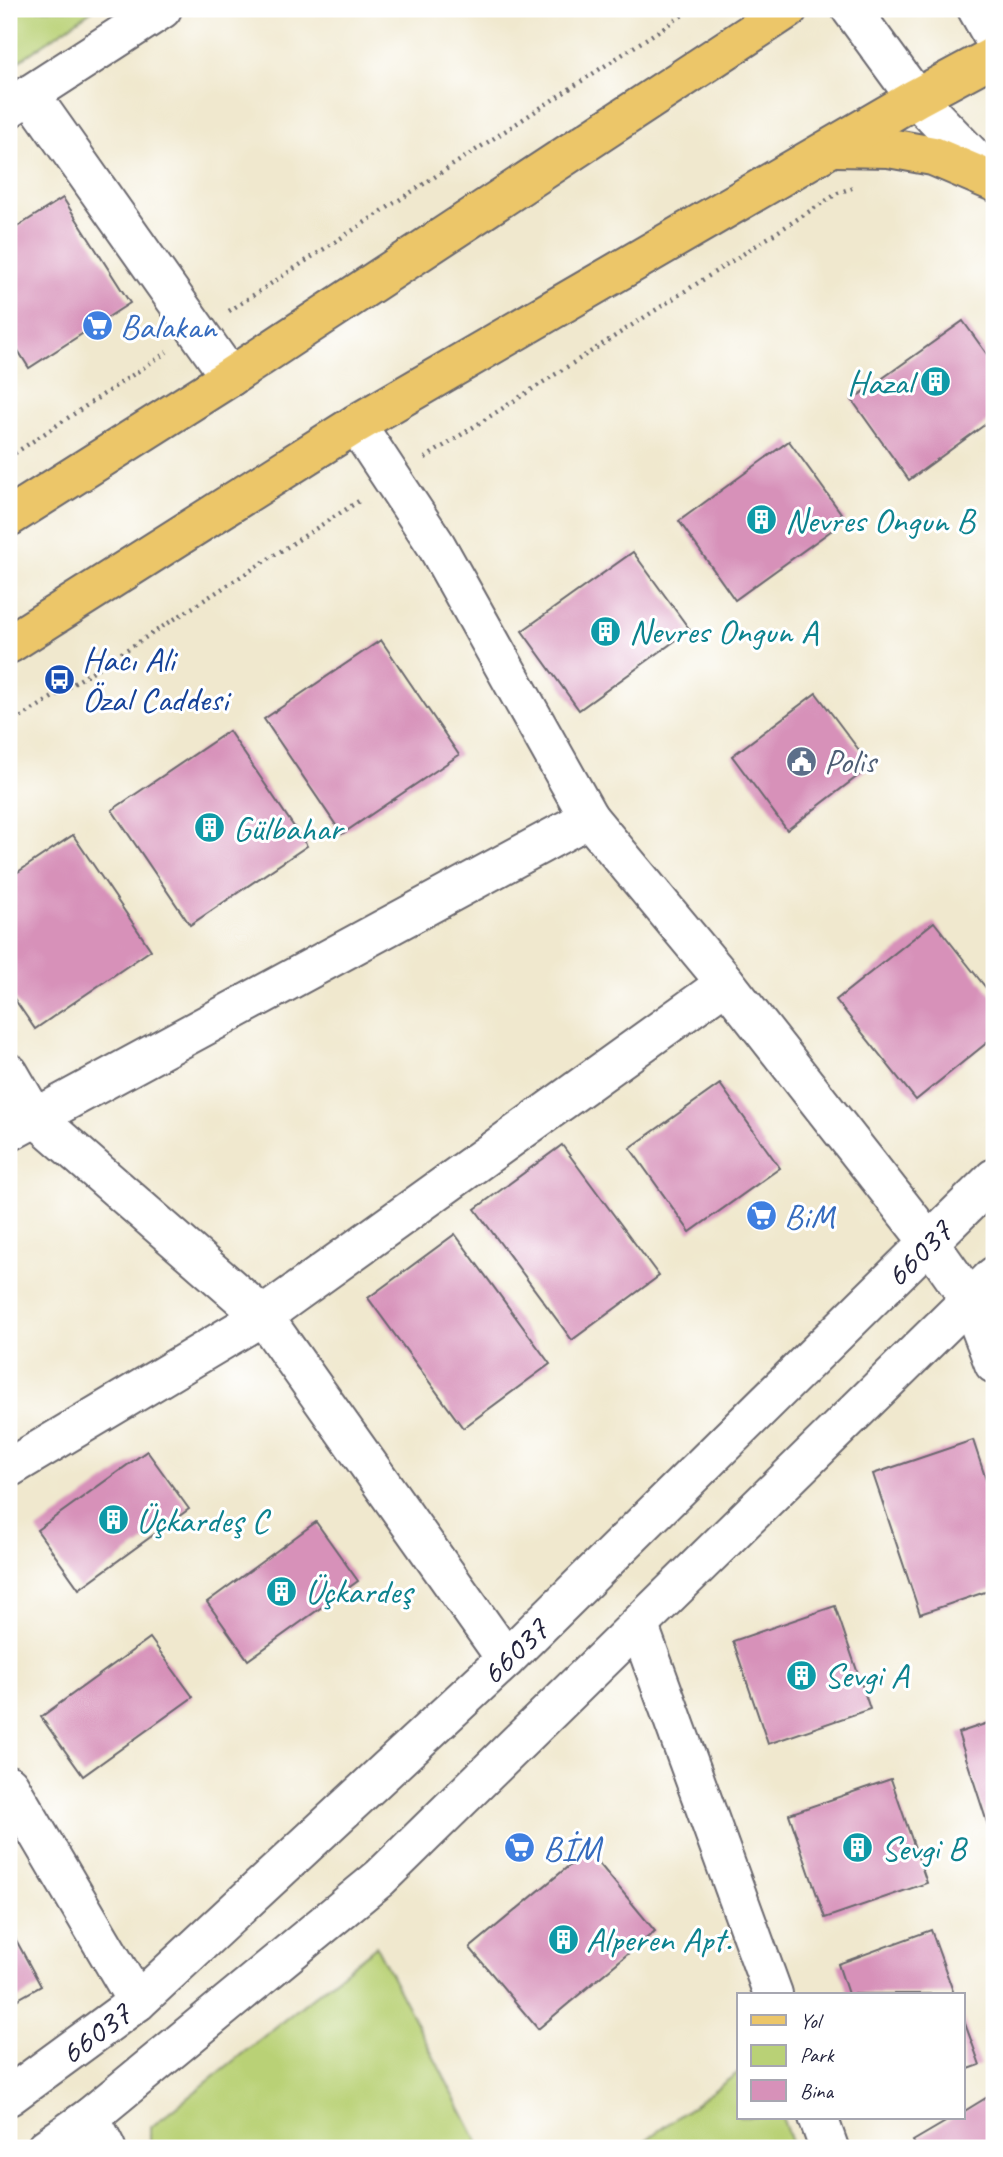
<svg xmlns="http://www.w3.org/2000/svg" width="1003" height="2157" viewBox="0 0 1003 2157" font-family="Caveat,sans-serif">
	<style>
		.green { fill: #b9d176; stroke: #6e7a58; stroke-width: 2 }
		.building { fill: #d791b9 }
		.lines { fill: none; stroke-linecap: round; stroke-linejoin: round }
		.minor-casing { stroke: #6a676e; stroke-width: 42 }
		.major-casing { stroke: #6a676e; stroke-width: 42 }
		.path { stroke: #6a676e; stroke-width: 4.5; stroke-dasharray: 2 5; stroke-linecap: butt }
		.minor { stroke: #fff; stroke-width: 38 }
		.major { stroke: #ecc669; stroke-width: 38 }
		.labels { text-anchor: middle; stroke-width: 6; stroke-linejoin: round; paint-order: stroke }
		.shop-label { font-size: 35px; fill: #366cbe; stroke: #fff; text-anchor: start }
		.culture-label { font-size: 35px; fill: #0d838f; stroke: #fff; text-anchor: start }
		.transit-label { font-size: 35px; fill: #164399; stroke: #fff; text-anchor: start }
		.service-label { font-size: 35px; fill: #4e5e75; stroke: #fff; text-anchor: start }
		.street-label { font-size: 35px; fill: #22223b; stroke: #fff }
	</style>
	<rect width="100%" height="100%" fill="#fff"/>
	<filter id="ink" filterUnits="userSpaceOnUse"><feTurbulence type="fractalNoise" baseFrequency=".0143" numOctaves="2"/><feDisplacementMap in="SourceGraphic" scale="14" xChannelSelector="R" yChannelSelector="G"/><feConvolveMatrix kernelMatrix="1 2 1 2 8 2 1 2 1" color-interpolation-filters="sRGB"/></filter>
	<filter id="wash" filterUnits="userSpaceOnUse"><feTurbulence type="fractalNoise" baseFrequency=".00686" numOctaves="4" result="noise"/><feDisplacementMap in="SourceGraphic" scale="28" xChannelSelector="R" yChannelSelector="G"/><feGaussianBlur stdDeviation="1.57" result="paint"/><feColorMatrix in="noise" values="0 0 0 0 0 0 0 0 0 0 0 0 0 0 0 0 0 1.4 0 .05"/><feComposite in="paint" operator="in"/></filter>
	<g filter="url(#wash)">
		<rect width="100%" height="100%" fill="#f0e8ce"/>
		<g class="green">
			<polygon points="9,9 94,9 9,68"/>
			<polygon points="376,1946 481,2148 150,2148 150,2128"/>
			<polygon points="739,2072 739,2117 782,2117 793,2148 635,2148"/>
		</g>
		<g id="blocks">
			<g class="building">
				<polygon points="63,198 130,303 29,368 9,336 9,232"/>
				<polygon points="963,321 994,364 994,418 909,480 852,400"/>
				<polygon points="789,441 846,520 735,600 679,521"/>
				<polygon points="633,552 690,630 579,710 522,631"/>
				<polygon points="381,640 459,755 342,834 264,719"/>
				<polygon points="816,693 871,766 787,830 732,756"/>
				<polygon points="229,731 307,846 190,925 112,810"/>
				<polygon points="73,835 151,950 35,1029 9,991 9,878"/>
				<polygon points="934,922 994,998 994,1037 916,1100 836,1000"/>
				<polygon points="720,1084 780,1168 690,1232 630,1148"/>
				<polygon points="562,1145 659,1276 572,1340 475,1209"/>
				<polygon points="455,1234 550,1364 463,1428 368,1298"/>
				<polygon points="973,1440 994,1504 994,1589 920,1614 873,1474"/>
				<polygon points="147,1451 189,1509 79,1589 37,1530"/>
				<polygon points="316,1522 358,1581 248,1660 207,1602"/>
				<polygon points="835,1606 870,1709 768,1744 733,1641"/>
				<polygon points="150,1638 193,1697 83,1776 41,1717"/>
				<polygon points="994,1721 994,1844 958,1733"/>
				<polygon points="891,1779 927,1883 825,1918 789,1814"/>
				<polygon points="588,1850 655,1931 538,2029 470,1948"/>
				<polygon points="9,1927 41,1986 9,2004"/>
				<polygon points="931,1930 954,1994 848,1994 838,1964"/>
				<polygon points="963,2018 980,2065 963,2071"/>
				<polygon points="994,2093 994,2148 917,2148 913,2141 954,2117 963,2117 963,2112"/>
			</g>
		</g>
	</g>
	<g filter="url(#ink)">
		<use href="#blocks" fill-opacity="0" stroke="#6a676e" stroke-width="2"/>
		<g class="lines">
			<defs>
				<g id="minor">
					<polyline points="851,9 916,98 994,179"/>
					<polyline points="977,9 994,39"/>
					<polyline points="30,94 230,377"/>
					<polyline points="9,108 162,9"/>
					<polyline points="589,818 726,983 929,1242 970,1300 994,1364"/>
					<polyline points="9,1073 34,1116 263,1316 506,1659"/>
					<polyline points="9,1132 589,818 436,545 356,424"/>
					<polyline points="9,1468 263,1316 726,983"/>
					<polyline points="639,1626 773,1994"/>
					<polyline points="9,1785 137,2002"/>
					<polyline points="9,2096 137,2002 506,1659 994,1178"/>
					<polyline points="90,2117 106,2148"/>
					<polyline points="818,2117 829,2148"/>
					<polyline points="46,2148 90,2117 380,1878 994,1276"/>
				</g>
				<g id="major">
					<polyline points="835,147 889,148 933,156 994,182"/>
					<polyline points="9,517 230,377 788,9"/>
					<polyline points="9,644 356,424 916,98 994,56"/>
				</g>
			</defs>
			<use href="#minor" class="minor-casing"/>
			<use href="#major" class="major-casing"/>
			<g class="path">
				<polyline points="229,311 692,9"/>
				<polyline points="9,457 167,352"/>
				<polyline points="425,458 838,193 852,188"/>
				<polyline points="9,725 362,499"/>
			</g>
			<use href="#minor" class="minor"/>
			<use href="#major" class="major"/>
		</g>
	</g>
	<defs>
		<symbol id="supermarket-disc" viewBox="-11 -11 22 22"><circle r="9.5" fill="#3f7fe0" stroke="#fff"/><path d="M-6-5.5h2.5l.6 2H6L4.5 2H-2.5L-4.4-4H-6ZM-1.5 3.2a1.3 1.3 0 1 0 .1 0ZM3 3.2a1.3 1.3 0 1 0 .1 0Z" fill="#fff"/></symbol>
		<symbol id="building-disc" viewBox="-11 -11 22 22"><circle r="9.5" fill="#0f9aa8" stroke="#fff"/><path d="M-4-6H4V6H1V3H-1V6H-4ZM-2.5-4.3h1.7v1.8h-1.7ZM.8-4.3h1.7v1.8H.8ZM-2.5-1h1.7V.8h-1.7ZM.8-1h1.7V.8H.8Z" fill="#fff"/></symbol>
		<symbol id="bus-disc" viewBox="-11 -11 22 22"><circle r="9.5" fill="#1a4fb4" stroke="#fff"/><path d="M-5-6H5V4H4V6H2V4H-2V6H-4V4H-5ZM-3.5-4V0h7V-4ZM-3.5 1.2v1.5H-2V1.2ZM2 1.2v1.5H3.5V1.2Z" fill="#fff"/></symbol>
		<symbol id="civic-disc" viewBox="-11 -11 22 22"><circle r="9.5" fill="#5c6f8a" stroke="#fff"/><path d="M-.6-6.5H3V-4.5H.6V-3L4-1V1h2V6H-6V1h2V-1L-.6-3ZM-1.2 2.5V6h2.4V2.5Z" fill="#fff"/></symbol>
	</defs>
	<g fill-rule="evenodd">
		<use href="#supermarket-disc" x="80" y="308" width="35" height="35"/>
		<use href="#building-disc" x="918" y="364" width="35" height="35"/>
		<use href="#building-disc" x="744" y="502" width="35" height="35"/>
		<use href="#building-disc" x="588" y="614" width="35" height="35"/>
		<use href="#bus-disc" x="42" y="662" width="35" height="35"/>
		<use href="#civic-disc" x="784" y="744" width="35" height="35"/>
		<use href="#building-disc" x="192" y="810" width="35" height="35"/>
		<use href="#supermarket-disc" x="744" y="1198" width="35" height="35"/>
		<use href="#building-disc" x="96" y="1502" width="35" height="35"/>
		<use href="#building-disc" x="264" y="1574" width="35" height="35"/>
		<use href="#building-disc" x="784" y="1658" width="35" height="35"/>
		<use href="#supermarket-disc" x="502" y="1830" width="35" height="35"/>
		<use href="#building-disc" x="840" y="1830" width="35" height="35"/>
		<use href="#building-disc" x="546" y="1922" width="35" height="35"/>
	</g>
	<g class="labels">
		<g class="shop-label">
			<text x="120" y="338">Balakan</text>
			<text x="784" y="1228">BiM</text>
			<text x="543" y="1860">BİM</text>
		</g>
		<g class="culture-label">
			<text x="913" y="394" text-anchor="end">Hazal</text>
			<text x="785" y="532">Nevres Ongun B</text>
			<text x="629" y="643">Nevres Ongun A</text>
			<text x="233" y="840">Gülbahar</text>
			<text x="136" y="1532">Üçkardeş C</text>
			<text x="305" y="1603">Üçkardeş</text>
			<text x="824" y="1687">Sevgi A</text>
			<text x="881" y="1860">Sevgi B</text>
			<text x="586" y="1951">Alperen Apt.</text>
		</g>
		<g class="transit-label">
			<text x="82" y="671">Hacı Ali<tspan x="82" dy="40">Özal Caddesi</tspan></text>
		</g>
		<g class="service-label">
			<text x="824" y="773">Polis</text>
		</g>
		<g class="street-label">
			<text transform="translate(918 1253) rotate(-45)" y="12">66037</text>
			<text transform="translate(514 1651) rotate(-44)" y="12">66037</text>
			<text transform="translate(95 2033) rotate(-37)" y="12">66037</text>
		</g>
	</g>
	<rect width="1003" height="2157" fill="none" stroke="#fff" stroke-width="35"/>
	<rect x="737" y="1993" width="228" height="126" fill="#ffffff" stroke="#a7a7b1" stroke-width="2"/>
	<rect x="751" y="2015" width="35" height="10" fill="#ecc669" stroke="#a7a7b1" stroke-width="2"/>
	<text x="800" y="2028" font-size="21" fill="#22223b">Yol</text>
	<rect x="751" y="2045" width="35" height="21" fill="#b9d176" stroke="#a7a7b1" stroke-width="2"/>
	<text x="800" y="2062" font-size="21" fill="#22223b">Park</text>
	<rect x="751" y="2080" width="35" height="21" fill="#d791b9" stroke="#a7a7b1" stroke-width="2"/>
	<text x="800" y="2098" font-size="21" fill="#22223b">Bina</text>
</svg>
